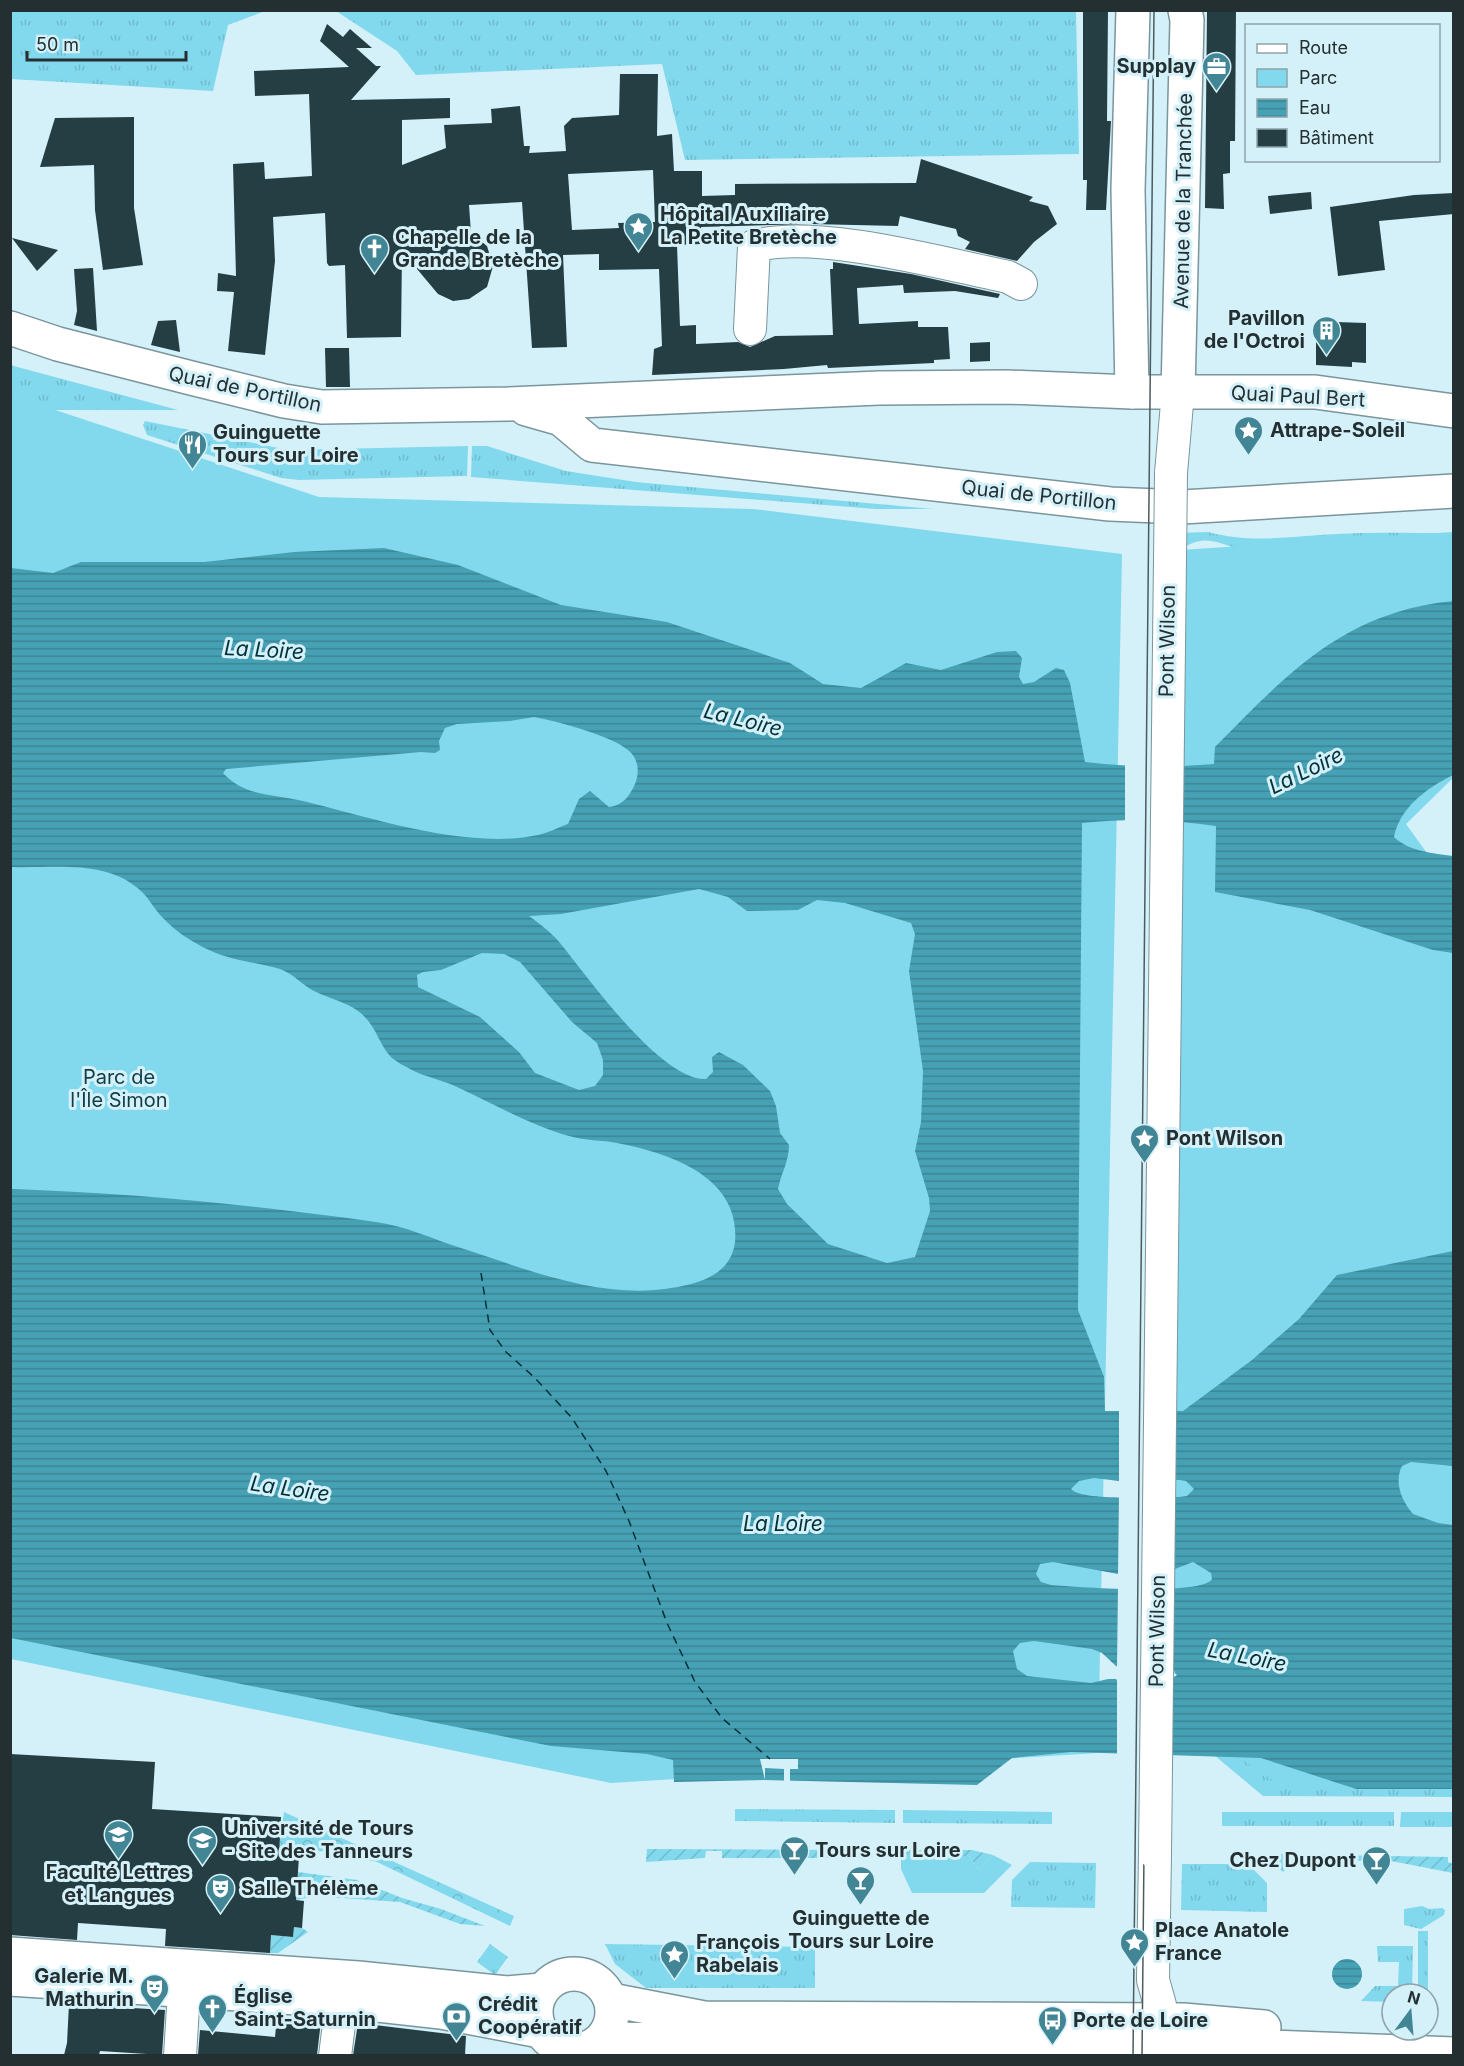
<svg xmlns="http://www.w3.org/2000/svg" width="1464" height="2066" viewBox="0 0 1464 2066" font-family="Inter,sans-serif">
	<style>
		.grass { fill: url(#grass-tufts) }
		.forest { fill: url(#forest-crowns) }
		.park { fill: #82d9ed }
		.garden { fill: url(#garden-furrows) }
		.water { fill: url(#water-rules); fill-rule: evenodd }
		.pier { fill: #d4f1f9 }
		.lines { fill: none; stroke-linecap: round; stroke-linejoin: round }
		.ferry { stroke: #033139; stroke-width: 1.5; stroke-dasharray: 8 6; stroke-linecap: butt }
		.building { fill: #253e44; fill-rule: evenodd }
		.minor-casing { stroke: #7a959c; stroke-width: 34 }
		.major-casing { stroke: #7a959c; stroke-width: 36 }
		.minor { stroke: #fff; stroke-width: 32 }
		.major { stroke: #fff; stroke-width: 33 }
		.tram { stroke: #4c5b5f; stroke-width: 1.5 }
		.minor-bridge-casing { stroke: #7a959c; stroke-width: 34; stroke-linecap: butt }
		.minor-bridge { stroke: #fff; stroke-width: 32 }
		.labels { text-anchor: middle; stroke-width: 6; stroke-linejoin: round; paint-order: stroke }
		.poi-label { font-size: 20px; font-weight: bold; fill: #242f32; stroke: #d4f1f9; text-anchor: start }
		.street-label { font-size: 20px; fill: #242f32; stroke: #d4f1f9 }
		.park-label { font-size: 20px; fill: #123d46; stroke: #d4f1f9 }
		.water-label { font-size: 21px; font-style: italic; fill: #033139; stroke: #d4f1f9 }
	</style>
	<defs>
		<pattern id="grass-tufts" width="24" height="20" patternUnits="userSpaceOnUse" patternTransform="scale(1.5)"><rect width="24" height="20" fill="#82d9ed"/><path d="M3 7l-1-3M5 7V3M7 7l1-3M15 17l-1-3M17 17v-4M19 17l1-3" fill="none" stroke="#70bbcc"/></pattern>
		<pattern id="forest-crowns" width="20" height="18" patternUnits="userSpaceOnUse" patternTransform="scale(1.5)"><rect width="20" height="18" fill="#82d9ed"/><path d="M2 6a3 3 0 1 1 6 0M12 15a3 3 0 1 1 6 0" fill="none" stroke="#70bbcc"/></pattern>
		<pattern id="garden-furrows" width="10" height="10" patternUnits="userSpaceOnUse" patternTransform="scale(1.5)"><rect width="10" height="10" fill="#82d9ed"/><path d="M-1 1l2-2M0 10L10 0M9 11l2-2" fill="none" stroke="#70bbcc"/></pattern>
		<pattern id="water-rules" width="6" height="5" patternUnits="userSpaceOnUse" patternTransform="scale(1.5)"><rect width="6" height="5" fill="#46a1b5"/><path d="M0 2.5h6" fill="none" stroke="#3a8494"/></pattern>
	</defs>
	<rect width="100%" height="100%" fill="#d4f1f9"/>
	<g class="grass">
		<polygon points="11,10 265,10 265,11 228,25 213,91 11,79"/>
		<polygon points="336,11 1076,11 1079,154 685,160 662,64 416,75 397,51"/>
		<polygon points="10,365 178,410 11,410"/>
		<polygon points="145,421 288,450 468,446 467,476 299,480 281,478 147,435 143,425"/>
		<polygon points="472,446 487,446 566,471 636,482 933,509 876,509 471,477"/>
		<path d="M1208,532C1252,544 1293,536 1337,534C1376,532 1415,533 1453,534C1387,539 1319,548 1252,550C1226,551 1214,531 1186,546L1189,561L1175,533Z"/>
		<polygon points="1214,1755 1261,1758 1356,1789 1453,1789 1453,1797 1263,1796"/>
		<polygon points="735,1809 895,1810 895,1823 735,1821"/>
		<polygon points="903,1810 1052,1812 1052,1824 903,1823"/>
		<rect x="1222" y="1812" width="172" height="14"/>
		<polygon points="1401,1812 1453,1812 1453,1827 1400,1827"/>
		<polygon points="1030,1862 1096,1863 1095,1908 1011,1907 1012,1880"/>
		<polygon points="1182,1864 1248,1864 1267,1883 1267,1912 1181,1910"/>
		<polygon points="1422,1906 1429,1909 1442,1908 1445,1910 1444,1915 1421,1929 1404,1925 1404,1909"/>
		<rect x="1418" y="1931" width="10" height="63"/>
		<polygon points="490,1944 508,1957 495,1975 477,1962"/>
		<polygon points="605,1944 815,1947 815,1988 646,1988 615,1964"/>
		<polygon points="1377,1946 1413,1946 1412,1994 1392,1994 1392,2002 1361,2001 1375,1986 1398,1986 1399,1962 1378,1962"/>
	</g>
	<polygon class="forest" points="284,1812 514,1916 510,1926 377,1862 338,1853 279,1847"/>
	<g class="park">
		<polygon points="22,399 319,497 753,509 1122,554 1098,1753 611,1783 11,1659 11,400"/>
		<polygon points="1453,532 1453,778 1406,824 1437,867 1454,870 1453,1789 1280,1785 1213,1740 1144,1764 1165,551"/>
		<polygon points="993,1855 1012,1865 984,1893 912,1893 901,1869 901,1856 969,1856 979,1870"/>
	</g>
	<g class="garden">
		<polygon points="647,1849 851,1850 854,1854 863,1854 863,1858 722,1858 722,1851 706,1851 705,1858 646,1862"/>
		<polygon points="901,1850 972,1850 993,1855 979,1870 969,1856 901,1856"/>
		<polygon points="1270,1854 1448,1857 1448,1862 1453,1864 1453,1873 1391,1861 1296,1860 1283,1872 1270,1859"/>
		<polygon points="298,1872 357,1880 402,1898 441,1909 485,1926 460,1924 400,1902 314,1896 296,1900"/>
		<polygon points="294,1927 302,1928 308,1932 278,1953 270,1953 271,1935 293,1937"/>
	</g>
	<g class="water">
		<path d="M384,548L458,565L561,605L667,622L790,663L823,684L861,688L906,663L941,670L997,652L1016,651L1022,658L1019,677L1023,684L1034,682L1056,668L1064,670L1070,683L1085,762C1128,767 1170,768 1214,764L1215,747C1288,673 1344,612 1453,601V775C1427,788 1400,807 1394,837C1410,852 1433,853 1453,856V953L1433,950L1310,910L1215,892L1216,826C1170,819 1128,818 1082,823L1078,1310L1104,1377L1105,1411H1183L1252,1360L1299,1319L1337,1275L1453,1251V1466L1411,1462L1402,1466C1394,1482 1401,1500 1413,1514L1438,1523L1453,1525V1789H1356L1261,1758L1071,1752L1012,1758L977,1785L764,1780L674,1782L673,1760L647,1754L551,1746L11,1638V1189C132,1193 255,1205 376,1222C406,1226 432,1239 461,1248C535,1272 613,1305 691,1284C713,1278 732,1267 735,1242C741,1177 670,1153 617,1143C602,1140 585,1141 569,1136C530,1125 494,1104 457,1087C443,1080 425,1077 412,1070C405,1066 396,1062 391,1057C379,1045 376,1024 358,1011C344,1001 330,999 314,991C302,985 294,974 280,969C257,962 232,961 209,950C192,942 176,932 163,918C155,910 150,900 143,893C108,858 54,869 11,867V568L53,573L81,562H204L294,552ZM534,717C556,721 619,737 632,754C639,762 639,775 635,784C629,797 623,805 609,807L590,791L579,799L568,824C559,827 548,833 538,835C467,850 373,818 303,801C274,794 245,797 223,773L226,769L421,752L435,753L440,750L439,741L445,728L457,724L510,721ZM699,889L728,897L747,911L798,910L817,900L845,903L911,923L915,934L909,971L923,1071L921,1122L915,1151L929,1198L930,1211L915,1257L887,1263L828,1244L787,1204L778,1189C781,1173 789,1162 789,1145L780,1133L776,1106L770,1091L743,1065L719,1052L712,1057L713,1072L706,1079C661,1081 588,977 560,943C552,933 540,924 529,916L561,914ZM482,953L504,954L520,962L572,1022L597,1043L603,1060V1075L595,1086L579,1090L535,1073L519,1052L480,1017L418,987L417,975L423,972L441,970ZM1094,1478L1119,1481L1180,1480L1186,1481L1194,1489L1187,1496L1179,1497C1158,1496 1083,1502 1071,1489L1079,1481ZM1053,1562L1118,1574L1165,1573L1193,1562L1211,1573L1212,1579C1203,1596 1074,1587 1051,1585L1041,1582L1036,1574L1040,1564ZM1034,1641L1092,1649L1102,1653L1117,1667L1175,1671L1174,1678L1108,1679L1091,1683L1027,1676L1017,1669L1013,1651L1020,1643Z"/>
		<circle cx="1347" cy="1974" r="15"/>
	</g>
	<g class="pier">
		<polygon points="1125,764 1174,765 1173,823 1125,821"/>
		<polygon points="1119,1408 1167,1408 1174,1483 1114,1484 1119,1481"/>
		<polygon points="1114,1493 1173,1493 1165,1576 1113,1577 1118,1574 1119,1496"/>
		<polygon points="1113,1585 1174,1585 1169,1668 1177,1675 1169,1681 1163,1757 1117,1756 1117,1680 1112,1676 1164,1678 1173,1675 1163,1670 1113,1668 1117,1666 1118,1588"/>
		<polygon points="760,1759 798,1759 798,1769 790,1769 790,1781 784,1781 784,1769 765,1768 765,1780"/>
	</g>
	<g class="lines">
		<polyline class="ferry" points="481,1273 490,1330 506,1352 535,1378 572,1418 606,1471 629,1521 667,1623 695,1682 722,1718 770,1759"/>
	</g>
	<g class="building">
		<polygon points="1083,10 1108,10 1107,121 1111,121 1106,210 1086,210 1087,180 1083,180"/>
		<polygon points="1207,10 1236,10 1235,141 1230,141 1230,173 1223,174 1224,209 1205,208"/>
		<path d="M327,24L343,37L350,29L372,48H356L376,66H381L351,100L450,98V118L402,120V165L446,148L444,125L492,123L491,109L520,106L524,146H530L529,153L566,151L564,126L572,118L619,115L620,74H658L657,136L672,134L674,171H702V196L735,195V184L916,183L921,159L1033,197L1029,201L1048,206L1057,224L1034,242L1017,261L965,249L970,242L958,236L956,229L900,216L898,226L811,224L701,227V244L677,245L680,326L696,325V344L738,342L750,347L775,336L833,335L830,269H833V262L911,274L1000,294L998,298L955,291L904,293L903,285L857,288L859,324L918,321V327H948L950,359L934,360V363L828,368L827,365L784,369L652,375L654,349L662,346L659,269L599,270V254L563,255L567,347L532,348L522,202L469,205L471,233L487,246L493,266L487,287L469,299L453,301L438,294L402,251L401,337L347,338L345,265L329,266L327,263L325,213L273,217L275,261L265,355L228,351L234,292L217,291L218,273L236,276L233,164L264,162L265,179L312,176L309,94L255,96L254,71L349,67L320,41ZM653,170L655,222L618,223L619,228L572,230L568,174Z"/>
		<polygon points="1150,60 1167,60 1167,75 1150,74"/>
		<polygon points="134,117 134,208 143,265 103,270 95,210 94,165 40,167 55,118"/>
		<polygon points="1311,192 1312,209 1270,214 1268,196"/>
		<polygon points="1454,193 1454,214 1379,221 1385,270 1338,276 1330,207 1414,195"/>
		<polygon points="12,238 58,250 37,271"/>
		<polygon points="93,268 95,299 97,331 74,325 77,311 74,269"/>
		<polygon points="176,320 180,352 151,345 158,321"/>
		<polygon points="1336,322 1366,323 1366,363 1352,362 1352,367 1316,365 1316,324 1336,324"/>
		<polygon points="990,342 990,361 970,362 970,343"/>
		<polygon points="325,348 349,348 350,387 326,387"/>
		<polygon points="10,1754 155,1762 152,1809 281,1817 279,1856 299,1857 296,1900 304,1901 302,1928 294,1927 293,1937 271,1935 270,1953 165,1946 166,1929 78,1923 77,1940 10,1935"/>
		<polygon points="69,2004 165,2010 162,2055 100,2051 99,2055 64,2055 67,2043"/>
		<polygon points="277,2018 321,2021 317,2055 198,2055 200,2030 275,2037"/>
		<polygon points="358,2023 466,2036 465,2055 353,2055"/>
	</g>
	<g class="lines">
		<defs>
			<g id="minor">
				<path d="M750,329L754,246C817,229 941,263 1008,277L1021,284"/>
				<polyline points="1171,473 1178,392"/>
				<polyline points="1155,1853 1153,1980 1160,2005"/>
				<polyline points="180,2056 184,1991"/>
				<polyline points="335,2056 345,1977"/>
				<polyline points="562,2056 564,2049"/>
			</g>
			<g id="major">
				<polyline points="10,328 58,344 195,379 284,401 322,407 508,404 879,388 1007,387 1132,392 1315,392 1454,411"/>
				<polyline points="1132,392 1128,190 1133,10"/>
				<polyline points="1178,392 1187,20 1185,10"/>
				<polyline points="526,409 561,419 592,445 1110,504 1182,507 1454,491"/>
				<polyline points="10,1954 358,1978 507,1993 542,1990"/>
				<circle cx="574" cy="2012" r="38"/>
				<polyline points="10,1979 342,2001 441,2012 540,2031"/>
				<polyline points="611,2000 704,2018 1183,2020 1264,2027"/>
				<polyline points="602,2039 1271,2047 1454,2054"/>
			</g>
		</defs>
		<use href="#minor" class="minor-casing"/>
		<use href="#major" class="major-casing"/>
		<use href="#minor" class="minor"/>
		<use href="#major" class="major"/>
		<g class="tram">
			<polyline points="1133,2056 1154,10"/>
			<polyline points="1142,2056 1151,1135"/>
		</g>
		<defs>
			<polyline id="minor-bridge" points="1155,1853 1171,473"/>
		</defs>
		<use href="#minor-bridge" class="minor-bridge-casing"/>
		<use href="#minor-bridge" class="minor-bridge"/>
	</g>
	<defs>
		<symbol id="office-pin" viewBox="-11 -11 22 30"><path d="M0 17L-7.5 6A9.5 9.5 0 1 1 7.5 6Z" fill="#428595" stroke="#d4f1f9"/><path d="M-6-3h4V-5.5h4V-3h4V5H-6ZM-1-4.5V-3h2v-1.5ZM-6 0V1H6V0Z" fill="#fff"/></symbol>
		<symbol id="sight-pin" viewBox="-11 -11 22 30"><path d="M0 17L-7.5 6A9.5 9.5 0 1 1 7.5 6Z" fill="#428595" stroke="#d4f1f9"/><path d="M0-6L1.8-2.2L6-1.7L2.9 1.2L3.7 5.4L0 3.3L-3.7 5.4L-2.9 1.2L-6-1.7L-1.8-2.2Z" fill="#fff"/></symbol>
		<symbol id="church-pin" viewBox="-11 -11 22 30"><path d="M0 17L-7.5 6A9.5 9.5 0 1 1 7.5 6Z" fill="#428595" stroke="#d4f1f9"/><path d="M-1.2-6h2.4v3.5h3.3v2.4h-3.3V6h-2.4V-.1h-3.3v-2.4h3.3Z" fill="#fff"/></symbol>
		<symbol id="building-pin" viewBox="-11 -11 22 30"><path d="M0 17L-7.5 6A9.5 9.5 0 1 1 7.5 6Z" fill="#428595" stroke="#d4f1f9"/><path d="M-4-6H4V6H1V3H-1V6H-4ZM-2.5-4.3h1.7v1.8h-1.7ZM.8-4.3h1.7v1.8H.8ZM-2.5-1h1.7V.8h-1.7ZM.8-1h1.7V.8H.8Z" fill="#fff"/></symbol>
		<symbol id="restaurant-pin" viewBox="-11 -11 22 30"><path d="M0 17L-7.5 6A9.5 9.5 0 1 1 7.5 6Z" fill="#428595" stroke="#d4f1f9"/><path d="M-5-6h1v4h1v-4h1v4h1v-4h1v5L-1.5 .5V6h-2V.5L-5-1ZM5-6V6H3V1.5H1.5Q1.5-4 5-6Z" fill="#fff"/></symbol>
		<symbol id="university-pin" viewBox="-11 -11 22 30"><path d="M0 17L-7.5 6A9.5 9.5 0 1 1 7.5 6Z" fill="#428595" stroke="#d4f1f9"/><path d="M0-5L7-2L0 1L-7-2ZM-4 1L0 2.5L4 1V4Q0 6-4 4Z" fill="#fff"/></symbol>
		<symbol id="bar-pin" viewBox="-11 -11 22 30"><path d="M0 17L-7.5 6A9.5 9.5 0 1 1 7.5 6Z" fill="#428595" stroke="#d4f1f9"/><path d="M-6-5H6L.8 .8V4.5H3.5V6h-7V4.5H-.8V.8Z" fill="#fff"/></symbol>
		<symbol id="theatre-pin" viewBox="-11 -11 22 30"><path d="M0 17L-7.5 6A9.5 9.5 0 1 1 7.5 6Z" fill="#428595" stroke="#d4f1f9"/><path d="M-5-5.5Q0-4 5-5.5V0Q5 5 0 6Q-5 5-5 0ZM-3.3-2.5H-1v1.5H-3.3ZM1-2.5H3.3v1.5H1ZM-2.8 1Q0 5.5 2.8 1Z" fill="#fff"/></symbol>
		<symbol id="bank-pin" viewBox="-11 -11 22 30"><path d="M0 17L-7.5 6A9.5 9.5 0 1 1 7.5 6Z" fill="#428595" stroke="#d4f1f9"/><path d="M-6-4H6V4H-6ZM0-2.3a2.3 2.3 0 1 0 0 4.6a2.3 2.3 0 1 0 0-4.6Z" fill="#fff"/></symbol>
		<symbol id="bus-pin" viewBox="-11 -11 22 30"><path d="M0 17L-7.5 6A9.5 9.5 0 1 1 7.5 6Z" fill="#428595" stroke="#d4f1f9"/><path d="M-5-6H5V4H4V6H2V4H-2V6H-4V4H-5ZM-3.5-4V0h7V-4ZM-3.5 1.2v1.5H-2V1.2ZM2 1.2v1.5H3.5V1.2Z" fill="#fff"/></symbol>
	</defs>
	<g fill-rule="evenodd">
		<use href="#office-pin" x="1200" y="50" width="33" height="45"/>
		<use href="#sight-pin" x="622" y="210" width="33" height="45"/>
		<use href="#church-pin" x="358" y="232" width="33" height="45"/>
		<use href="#building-pin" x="1310" y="314" width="33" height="45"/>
		<use href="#sight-pin" x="1232" y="414" width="33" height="45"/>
		<use href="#restaurant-pin" x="176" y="428" width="33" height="45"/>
		<use href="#sight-pin" x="1128" y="1122" width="33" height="45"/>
		<use href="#university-pin" x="102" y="1818" width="33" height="45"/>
		<use href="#university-pin" x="186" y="1824" width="33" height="45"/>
		<use href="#bar-pin" x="778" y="1834" width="33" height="45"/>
		<use href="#bar-pin" x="1360" y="1844" width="33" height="45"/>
		<use href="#bar-pin" x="844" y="1864" width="33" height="45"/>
		<use href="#theatre-pin" x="204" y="1872" width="33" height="45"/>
		<use href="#sight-pin" x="1118" y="1926" width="33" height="45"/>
		<use href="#sight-pin" x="658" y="1938" width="33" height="45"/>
		<use href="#theatre-pin" x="138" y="1972" width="33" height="45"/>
		<use href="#church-pin" x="196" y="1992" width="33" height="45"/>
		<use href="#bank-pin" x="440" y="2000" width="33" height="45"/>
		<use href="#bus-pin" x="1036" y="2004" width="33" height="45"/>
	</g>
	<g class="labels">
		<g class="poi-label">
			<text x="1196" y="73" text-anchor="end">Supplay</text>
			<text x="660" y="221">Hôpital Auxiliaire<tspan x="660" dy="23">La Petite Bretèche</tspan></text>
			<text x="395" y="244">Chapelle de la<tspan x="395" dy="23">Grande Bretèche</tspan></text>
			<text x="1305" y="325" text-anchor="end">Pavillon<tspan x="1305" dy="23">de l'Octroi</tspan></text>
			<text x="1270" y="437">Attrape-Soleil</text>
			<text x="213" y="439">Guinguette<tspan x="213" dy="23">Tours sur Loire</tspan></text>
			<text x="1166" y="1145">Pont Wilson</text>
			<text x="224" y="1835">Université de Tours<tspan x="224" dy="23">- Site des Tanneurs</tspan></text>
			<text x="815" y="1857">Tours sur Loire</text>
			<text x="1356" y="1867" text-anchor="end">Chez Dupont</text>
			<text x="118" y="1879" text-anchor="middle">Faculté Lettres<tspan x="118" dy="23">et Langues</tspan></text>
			<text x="241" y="1895">Salle Thélème</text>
			<text x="861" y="1925" text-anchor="middle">Guinguette de<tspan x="861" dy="23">Tours sur Loire</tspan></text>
			<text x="1155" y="1937">Place Anatole<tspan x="1155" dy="23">France</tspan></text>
			<text x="696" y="1949">François<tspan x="696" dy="23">Rabelais</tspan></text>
			<text x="134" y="1983" text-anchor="end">Galerie M.<tspan x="134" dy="23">Mathurin</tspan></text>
			<text x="234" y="2003">Église<tspan x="234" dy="23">Saint-Saturnin</tspan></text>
			<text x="478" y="2011">Crédit<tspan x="478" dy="23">Coopératif</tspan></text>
			<text x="1073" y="2027">Porte de Loire</text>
		</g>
		<g class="street-label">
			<text transform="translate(1183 201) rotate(-89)" y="7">Avenue de la Tranchée</text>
			<text transform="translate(245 389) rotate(12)" y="7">Quai de Portillon</text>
			<text transform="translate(1298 396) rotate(3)" y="7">Quai Paul Bert</text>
			<text transform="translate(1039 495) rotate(6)" y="7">Quai de Portillon</text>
			<text transform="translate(1167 641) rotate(-89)" y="7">Pont Wilson</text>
			<text transform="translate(1157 1631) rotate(-89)" y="7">Pont Wilson</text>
		</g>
		<g class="park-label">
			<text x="119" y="1084">Parc de<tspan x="119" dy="23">l'Île Simon</tspan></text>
		</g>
		<g class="water-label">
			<text transform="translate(264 650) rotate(3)" y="7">La Loire</text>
			<text transform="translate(743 720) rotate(14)" y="7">La Loire</text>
			<text transform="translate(1306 771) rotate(-26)" y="7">La Loire</text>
			<text transform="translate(290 1489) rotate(8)" y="7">La Loire</text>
			<text x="783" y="1531">La Loire</text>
			<text transform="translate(1247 1657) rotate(11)" y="7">La Loire</text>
		</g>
	</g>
	<rect width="1464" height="2066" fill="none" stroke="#242f32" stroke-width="24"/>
	<rect x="1245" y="24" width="195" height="138" fill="#d4f1f9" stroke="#8ea3a9" stroke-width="1.5"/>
	<rect x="1257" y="44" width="30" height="9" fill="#ffffff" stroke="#8ea3a9" stroke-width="1.5"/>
	<text x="1299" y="54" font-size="18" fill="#242f32">Route</text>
	<rect x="1257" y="69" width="30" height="18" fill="#82d9ed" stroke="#8ea3a9" stroke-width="1.5"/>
	<text x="1299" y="84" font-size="18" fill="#242f32">Parc</text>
	<rect x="1257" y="99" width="30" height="18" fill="url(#water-rules)" stroke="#8ea3a9" stroke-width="1.5"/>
	<text x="1299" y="114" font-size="18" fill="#242f32">Eau</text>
	<rect x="1257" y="129" width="30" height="18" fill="#253e44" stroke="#8ea3a9" stroke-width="1.5"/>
	<text x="1299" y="144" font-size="18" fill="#242f32">Bâtiment</text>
	<g transform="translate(1410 2012) rotate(16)"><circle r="28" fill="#d4f1f9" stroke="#8ea3a9" stroke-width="1.5"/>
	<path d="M0-4.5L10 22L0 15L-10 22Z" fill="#428595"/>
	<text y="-9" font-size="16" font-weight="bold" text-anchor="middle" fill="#242f32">N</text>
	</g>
	<path d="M27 51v9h159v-9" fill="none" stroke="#242f32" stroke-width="3"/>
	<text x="36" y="51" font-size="18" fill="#242f32" stroke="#d4f1f9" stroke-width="4.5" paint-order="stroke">50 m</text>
</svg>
